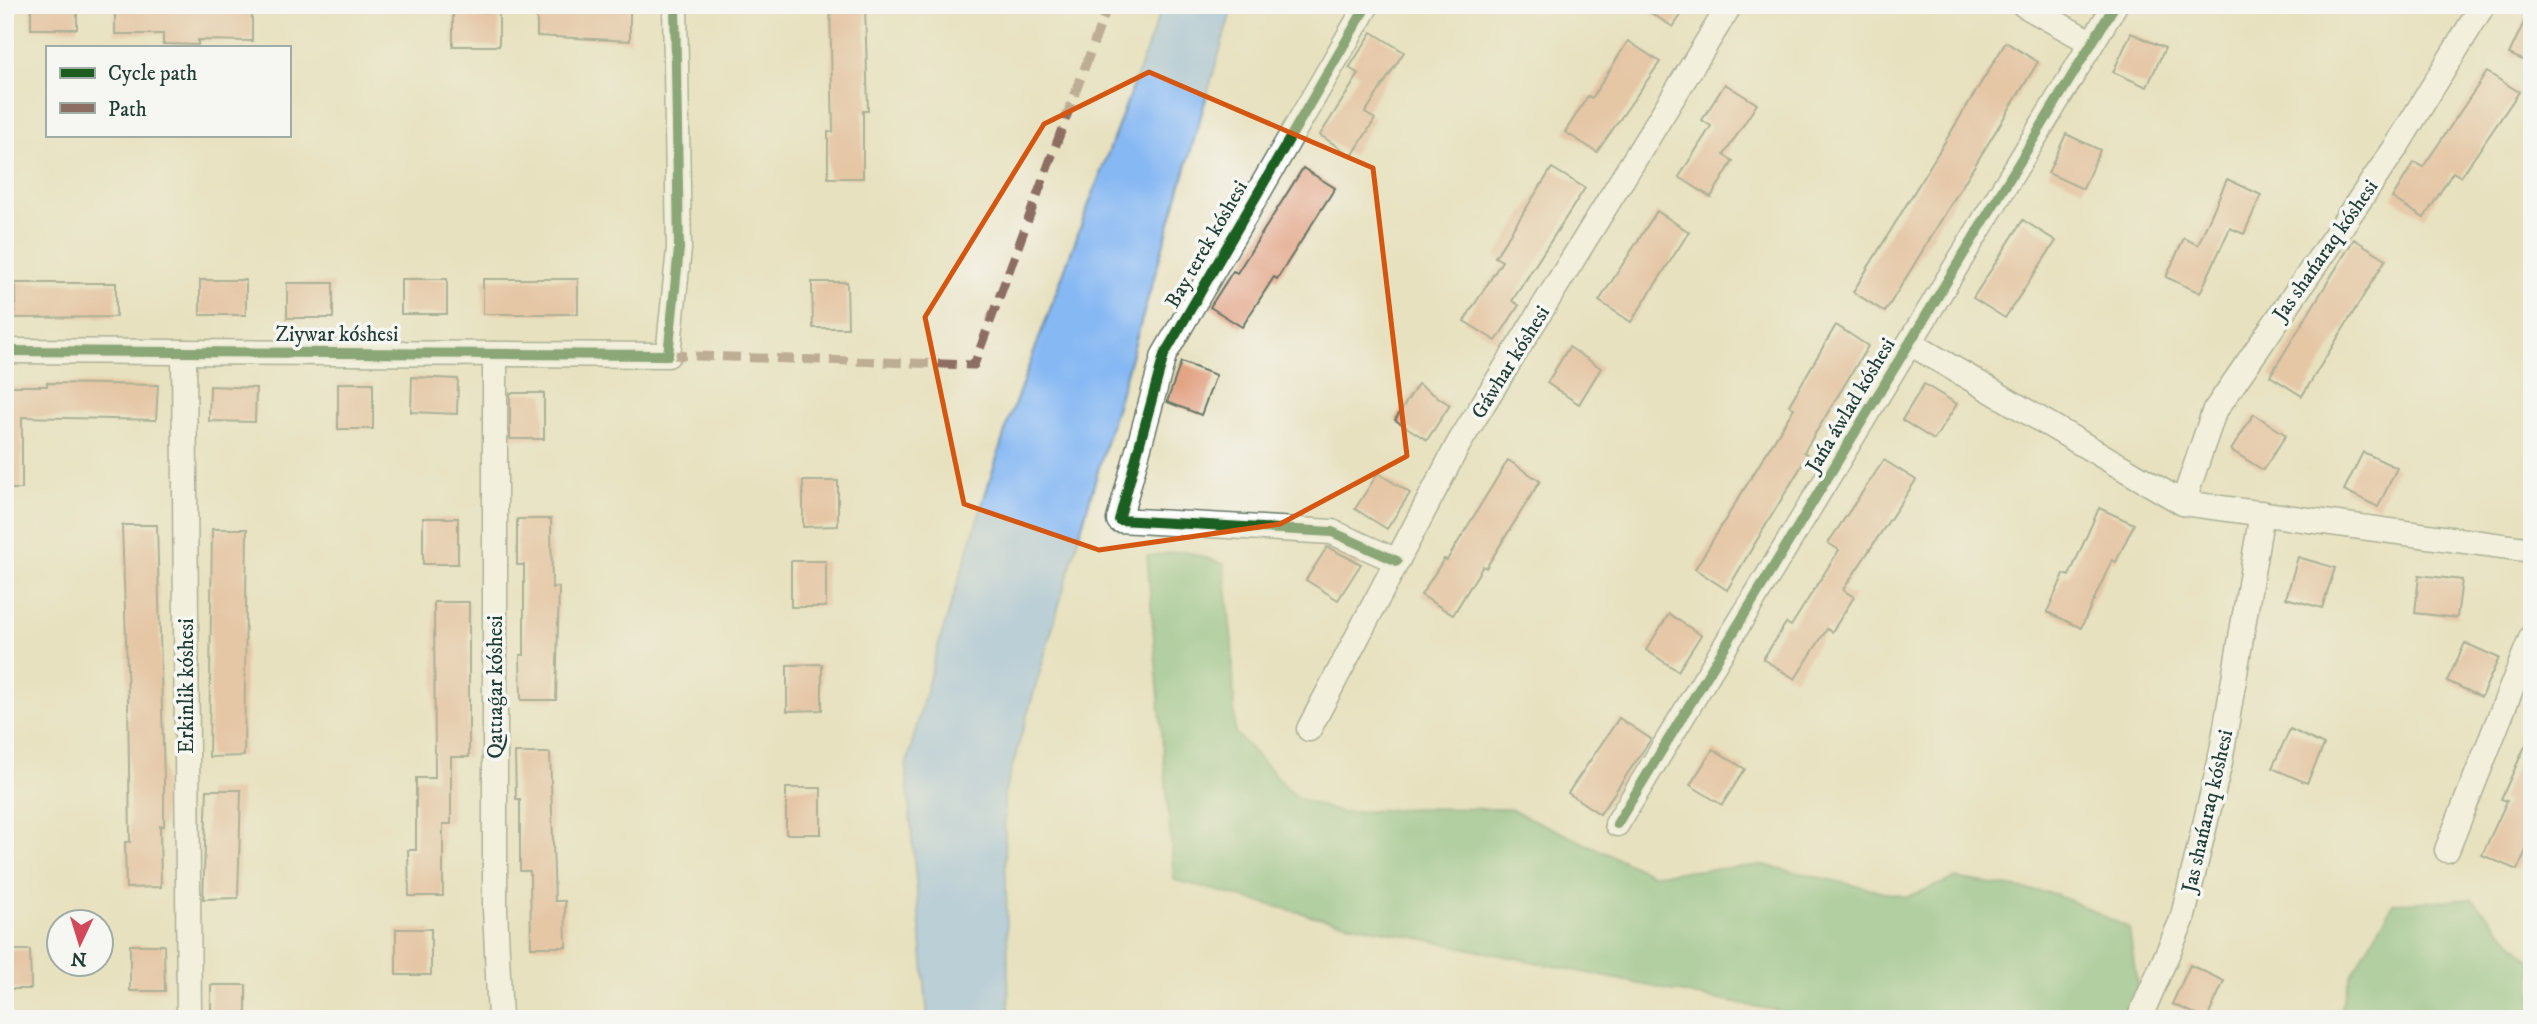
<svg xmlns="http://www.w3.org/2000/svg" width="2537" height="1024" viewBox="0 0 2537 1024" font-family="'IM FELL DW Pica',serif">
	<style>
		.forest { fill: #72b87d; stroke: #487a58; stroke-width: 2 }
		.water { fill: #86b8f3; stroke: #527a94; stroke-width: 2 }
		.building { fill: #e3a486 }
		.lines { fill: none; stroke-linecap: round; stroke-linejoin: round }
		.minor-casing { stroke: #657665; stroke-width: 27 }
		.minor { stroke: #fff; stroke-width: 24 }
		.quiet { stroke: #8d6e63; stroke-width: 9; stroke-dasharray: 18 9; stroke-linecap: butt }
		.cycleway-casing { stroke: #f6f6f2; stroke-width: 15 }
		.cycleway { stroke: #1b5e20; stroke-width: 10 }
		.marked { fill: none; stroke: #d45610; stroke-width: 5; stroke-linejoin: round }
		.labels { text-anchor: middle; stroke-width: 7; stroke-linejoin: round; paint-order: stroke }
		.street-label { font-size: 21px; fill: #1f3d34; stroke: #f6f6f2 }
	</style>
	<rect width="100%" height="100%" fill="#f6f6f2"/>
	<filter id="ink" filterUnits="userSpaceOnUse"><feTurbulence type="fractalNoise" baseFrequency=".0143" numOctaves="2"/><feDisplacementMap in="SourceGraphic" scale="14" xChannelSelector="R" yChannelSelector="G"/><feConvolveMatrix kernelMatrix="1 2 1 2 8 2 1 2 1" color-interpolation-filters="sRGB"/></filter>
	<filter id="wash" filterUnits="userSpaceOnUse"><feTurbulence type="fractalNoise" baseFrequency=".00686" numOctaves="4" result="noise"/><feDisplacementMap in="SourceGraphic" scale="28" xChannelSelector="R" yChannelSelector="G"/><feGaussianBlur stdDeviation="1.57" result="paint"/><feColorMatrix in="noise" values="0 0 0 0 0 0 0 0 0 0 0 0 0 0 0 0 0 1.4 0 .05"/><feComposite in="paint" operator="in"/></filter>
	<g filter="url(#wash)">
		<rect width="100%" height="100%" fill="#e8e1c0"/>
		<g class="forest">
			<polygon points="1185,551 1224,564 1232,642 1235,733 1297,798 1341,813 1414,808 1510,809 1652,874 1764,865 1907,897 1956,878 2056,894 2129,928 2142,1019 1826,1019 1707,998 1317,917 1174,880 1147,556"/>
			<polygon points="2472,899 2532,962 2532,1019 2337,1019 2351,975 2394,903"/>
		</g>
		<polygon class="water" points="1163,5 1233,5 1004,795 1009,1019 928,1019 906,767 935,656 1008,422"/>
		<g id="blocks">
			<g class="building">
				<rect x="31" y="5" width="46" height="24"/>
				<polygon points="115,5 252,5 252,41 198,40 198,45 163,44 163,34 115,34"/>
				<polygon points="537,5 630,5 630,41 537,36"/>
				<polygon points="830,5 865,5 868,111 863,111 863,178 828,178 828,132 833,132"/>
				<polygon points="1638,5 1688,5 1673,27"/>
				<polygon points="2532,5 2532,64 2509,54"/>
				<rect x="453" y="12" width="46" height="34"/>
				<polygon points="1372,32 1404,52 1365,113 1375,119 1352,156 1320,135 1359,74 1349,68"/>
				<polygon points="2131,33 2165,48 2147,87 2113,72"/>
				<polygon points="1628,41 1660,62 1597,152 1565,132 1588,96 1592,98"/>
				<polygon points="2006,42 2038,62 1885,312 1853,292"/>
				<polygon points="2487,72 2519,92 2461,177 2453,172 2424,218 2392,198 2414,162 2423,167"/>
				<polygon points="1725,84 1757,104 1724,155 1733,161 1711,197 1679,177 1711,126 1702,120"/>
				<polygon points="2066,134 2100,150 2083,189 2048,173"/>
				<polygon points="1303,168 1335,188 1277,279 1274,277 1242,327 1210,307 1233,271 1237,273"/>
				<polygon points="1552,168 1585,188 1512,301 1519,305 1496,341 1464,321 1502,261 1495,257"/>
				<polygon points="2227,179 2261,195 2244,234 2230,228 2200,293 2166,277 2184,238 2198,245"/>
				<polygon points="1657,211 1689,232 1631,322 1599,301"/>
				<polygon points="2023,220 2056,241 2005,318 1973,298"/>
				<polygon points="2354,239 2386,259 2302,396 2270,376"/>
				<rect x="401" y="279" width="46" height="35"/>
				<rect x="483" y="279" width="95" height="35"/>
				<rect x="200" y="280" width="46" height="35"/>
				<polygon points="812,282 847,282 848,328 813,328"/>
				<polygon points="15,283 116,283 116,317 15,318"/>
				<rect x="287" y="283" width="46" height="35"/>
				<polygon points="1836,325 1868,346 1804,452 1808,455 1727,590 1695,569 1794,408 1789,405"/>
				<polygon points="1569,347 1601,368 1579,404 1547,383"/>
				<polygon points="1181,362 1216,375 1201,415 1167,402"/>
				<polygon points="412,377 458,379 457,414 411,412"/>
				<polygon points="47,383 158,385 156,420 22,417 22,489 5,489 5,386 47,386"/>
				<rect x="338" y="383" width="35" height="46"/>
				<polygon points="1418,384 1450,405 1427,440 1395,420"/>
				<polygon points="1924,384 1957,404 1934,440 1902,420"/>
				<polygon points="210,386 256,388 255,422 209,421"/>
				<rect x="510" y="393" width="34" height="46"/>
				<polygon points="2254,414 2286,435 2263,470 2231,450"/>
				<polygon points="2363,452 2397,468 2378,507 2344,490"/>
				<polygon points="1508,460 1540,481 1486,568 1483,566 1453,615 1421,595 1444,559 1447,560"/>
				<polygon points="1884,460 1916,480 1843,590 1854,597 1832,632 1827,629 1795,679 1763,659 1786,623 1791,626 1839,550 1828,543"/>
				<polygon points="1378,473 1410,493 1387,529 1355,509"/>
				<polygon points="803,481 838,481 838,526 803,527"/>
				<polygon points="2099,508 2134,524 2116,562 2112,560 2081,628 2047,612 2064,574 2069,576"/>
				<rect x="423" y="518" width="35" height="46"/>
				<polygon points="517,519 551,519 552,588 559,587 556,700 521,700 520,655 524,655 524,565 517,565"/>
				<polygon points="122,525 157,525 164,780 164,826 160,826 161,887 126,888 125,842 130,842 128,698"/>
				<polygon points="212,529 247,529 244,756 209,757"/>
				<polygon points="1327,547 1361,564 1338,600 1306,580"/>
				<polygon points="2298,557 2335,568 2322,608 2286,598"/>
				<rect x="791" y="561" width="35" height="46"/>
				<polygon points="2419,575 2462,580 2457,618 2415,613"/>
				<polygon points="434,602 469,602 469,757 451,757 451,824 443,824 443,896 409,896 408,850 416,850 416,778 435,778"/>
				<polygon points="1669,614 1701,635 1678,671 1646,650"/>
				<polygon points="2465,643 2499,658 2481,697 2447,681"/>
				<polygon points="822,664 822,710 787,711 787,665"/>
				<polygon points="1619,718 1651,739 1600,814 1568,793"/>
				<polygon points="2290,729 2324,745 2307,783 2272,768"/>
				<polygon points="2532,731 2532,838 2517,870 2482,855 2507,801 2501,799"/>
				<polygon points="1713,749 1745,769 1722,805 1690,785"/>
				<polygon points="515,753 550,753 555,901 565,901 566,947 531,947 530,871 520,871 520,799 516,799"/>
				<rect x="786" y="788" width="35" height="46"/>
				<polygon points="207,790 241,790 238,898 203,899"/>
				<rect x="396" y="929" width="35" height="46"/>
				<polygon points="130,945 164,945 165,991 130,991"/>
				<polygon points="6,950 30,950 31,989 7,989"/>
				<polygon points="2190,965 2224,981 2207,1019 2172,1004"/>
				<rect x="211" y="985" width="35" height="34"/>
			</g>
		</g>
	</g>
	<g filter="url(#ink)">
		<use href="#blocks" fill-opacity="0" stroke="#657665" stroke-width="2"/>
		<g class="lines">
			<defs>
				<g id="minor">
					<polyline points="1367,5 1164,355 1119,520 1332,532 1397,561"/>
					<polyline points="2024,5 2092,43"/>
					<polyline points="1910,343 2183,503 2532,550"/>
					<polyline points="5,351 668,355 679,249 675,5"/>
					<polyline points="184,352 189,1019"/>
					<polyline points="495,354 495,909 500,1019"/>
					<polyline points="2183,503 2214,412 2396,147 2483,5"/>
					<polyline points="1309,729 1459,443 1730,5"/>
					<polyline points="1617,824 2115,5"/>
					<polyline points="2447,850 2532,636"/>
					<polyline points="2139,1019 2182,920 2220,762 2262,513"/>
				</g>
			</defs>
			<use href="#minor" class="minor-casing"/>
			<use href="#minor" class="minor"/>
			<polyline class="quiet" points="668,355 974,365 1108,5"/>
			<defs>
				<g id="cycleway">
					<polyline points="1367,5 1164,355 1119,520 1332,532 1397,561"/>
					<polyline points="5,351 668,355 679,249 675,5"/>
					<polyline points="1617,824 2115,5"/>
				</g>
			</defs>
			<use href="#cycleway" class="cycleway-casing"/>
			<use href="#cycleway" class="cycleway"/>
		</g>
	</g>
	<path d="M0 0H2537V1024H0ZM1149,72L1373,168L1407,456L1280,524L1099,550L964,504L925,317L1044,124Z" fill="#e8e1c0" fill-opacity=".55" fill-rule="evenodd"/>
	<path class="marked" d="M1149,72L1373,168L1407,456L1280,524L1099,550L964,504L925,317L1044,124Z"/>
	<g class="labels">
		<g class="street-label">
			<text transform="translate(1206 244) rotate(-60)" y="7">Bay terek kóshesi</text>
			<text transform="translate(2325 250) rotate(-55)" y="7">Jas shańaraq kóshesi</text>
			<text x="337" y="341">Ziywar kóshesi</text>
			<text transform="translate(1510 362) rotate(-58)" y="7">Gáwhar kóshesi</text>
			<text transform="translate(1850 405) rotate(-59)" y="7">Jańa áwlad kóshesi</text>
			<text transform="translate(186 686) rotate(-90)" y="7">Erkinlik kóshesi</text>
			<text transform="translate(495 687) rotate(-90)" y="7">Qattıaǵar kóshesi</text>
			<text transform="translate(2207 811) rotate(-77)" y="7">Jas shańaraq kóshesi</text>
		</g>
	</g>
	<rect width="2537" height="1024" fill="none" stroke="#f6f6f2" stroke-width="28"/>
	<rect x="46" y="46" width="245" height="91" fill="#f6f6f2" stroke="#a0aca6" stroke-width="2"/>
	<rect x="60" y="68" width="35" height="10" fill="#1b5e20" stroke="#a0aca6" stroke-width="2"/>
	<text x="108" y="80" font-size="21" fill="#1f3d34">Cycle path</text>
	<rect x="60" y="103" width="35" height="10" fill="#8d6e63" stroke="#a0aca6" stroke-width="2"/>
	<text x="108" y="116" font-size="21" fill="#1f3d34">Path</text>
	<g transform="translate(80 943) rotate(184)"><circle r="33" fill="#f6f6f2" stroke="#a0aca6" stroke-width="2"/>
	<path d="M0-5L12 26L0 18L-12 26Z" fill="#d1495b"/>
	<text y="-10" font-size="19" font-weight="bold" text-anchor="middle" fill="#1f3d34">N</text>
	</g>
</svg>
